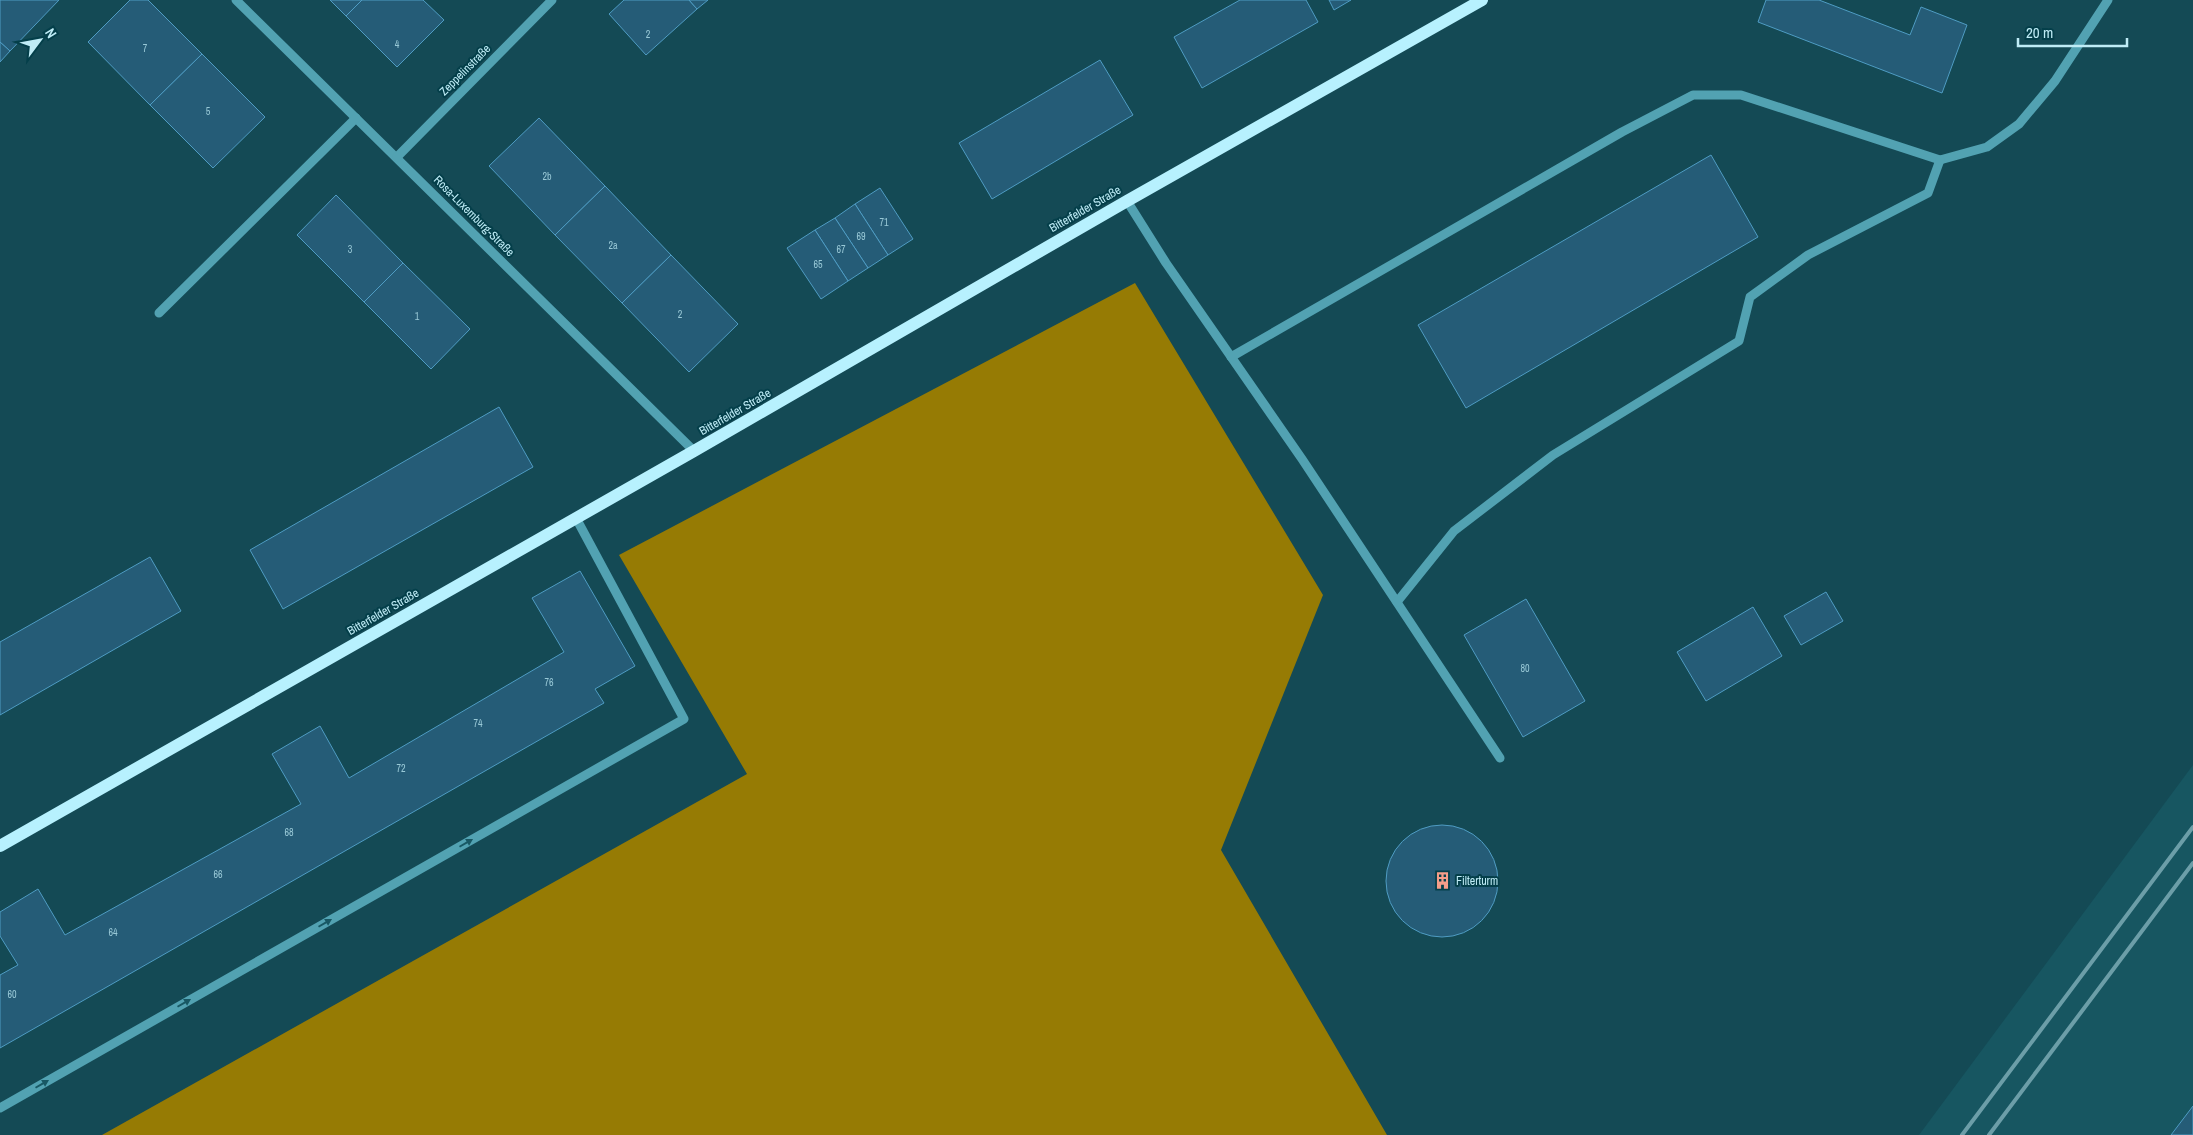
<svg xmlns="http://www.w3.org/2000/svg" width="2193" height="1135" viewBox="0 0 2193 1135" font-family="'Archivo Narrow',sans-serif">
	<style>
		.built { fill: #175661 }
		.forest { fill: #967b04 }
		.building { fill: #255c77; stroke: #4f9cc3 }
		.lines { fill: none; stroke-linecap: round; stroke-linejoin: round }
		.minor { stroke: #52a2b2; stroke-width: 9 }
		.major { stroke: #b7f1fe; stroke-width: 12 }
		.rail { stroke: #6c9ea8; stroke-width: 4 }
		.oneway { fill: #185864 }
		.labels { text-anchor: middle; stroke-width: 4; stroke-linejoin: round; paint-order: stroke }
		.number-label { font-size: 10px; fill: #98c8d6 }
		.street-label { font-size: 12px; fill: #bfecf6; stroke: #043f4a }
		.poi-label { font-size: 12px; fill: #bfecf6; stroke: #043f4a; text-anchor: start }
	</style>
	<rect width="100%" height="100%" fill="#144a55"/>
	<polygon class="built" points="2193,765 2193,1135 1919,1135"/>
	<polygon class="forest" points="1135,283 1323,595 1221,850 1387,1135 102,1135 747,774 619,555"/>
	<g class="building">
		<polygon points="0,0 59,0 10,51 0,42"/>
		<polygon points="130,0 148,0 202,54 150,105 88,42"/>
		<polygon points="330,0 362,0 346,16"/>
		<polygon points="362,0 423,0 444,20 397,67 346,16"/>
		<polygon points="624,0 689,0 697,9 646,55 609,14"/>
		<polygon points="689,0 708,0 697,9"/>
		<polygon points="1240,0 1306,0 1318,22 1202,88 1174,37"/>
		<polygon points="1329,0 1351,0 1334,10"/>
		<polygon points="1766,0 1819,0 1910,35 1921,7 1967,25 1942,93 1758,22"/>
		<polygon points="0,42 10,51 0,62"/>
		<polygon points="202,54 265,117 213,168 150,105"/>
		<polygon points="1100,60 1133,115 992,199 959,143"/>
		<polygon points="539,118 605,186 555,235 489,166"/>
		<polygon points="1711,155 1758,237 1466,408 1418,325"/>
		<polygon points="605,186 671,255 622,303 555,235"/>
		<polygon points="880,188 913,239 888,255 855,204"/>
		<polygon points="336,195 403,263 364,302 297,235"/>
		<polygon points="855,204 888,255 868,268 835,218"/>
		<polygon points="835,218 868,268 848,281 815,230"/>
		<polygon points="815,230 848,281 821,299 787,248"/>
		<polygon points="671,255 738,324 689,372 622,303"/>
		<polygon points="403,263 470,329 431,369 364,302"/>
		<polygon points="499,407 533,467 283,609 250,550"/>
		<polygon points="150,557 181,611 0,715 0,642"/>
		<polygon points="580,571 635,666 595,689 604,703 0,1048 0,975 18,965 0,936 0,912 38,889 65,935 301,804 272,754 320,726 349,778 564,652 532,598"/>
		<polygon points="1826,592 1843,621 1801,645 1784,616"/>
		<polygon points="1526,599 1585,701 1523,737 1464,635"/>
		<polygon points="1753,607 1782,656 1706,701 1677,652"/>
		<circle cx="1442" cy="881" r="56"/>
		<polygon points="2193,1106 2193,1135 2171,1135"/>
	</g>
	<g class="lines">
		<g class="minor">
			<polyline points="236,0 694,451"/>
			<polyline points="397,157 552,0"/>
			<polyline points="1127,201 1166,263 1302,459 1500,758"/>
			<polyline points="159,313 356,118"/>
			<polyline points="1231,357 1622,132 1693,95 1741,95 1940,160 1987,147 2019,124 2055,81 2108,0"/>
			<polyline points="1397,602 1454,531 1553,455 1739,341 1750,297 1808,255 1928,193 1940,160"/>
			<polyline points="0,1108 684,719 576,518"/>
		</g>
		<polyline class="major" points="0,846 694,451 1127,201 1482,0"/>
		<g class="rail">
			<polyline points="1962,1135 2193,827"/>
			<polyline points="1989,1135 2193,863"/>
		</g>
	</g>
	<defs><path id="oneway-solid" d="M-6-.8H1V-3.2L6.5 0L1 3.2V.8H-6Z" transform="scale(1.25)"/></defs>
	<g class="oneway">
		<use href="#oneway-solid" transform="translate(466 843) rotate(-30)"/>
		<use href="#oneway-solid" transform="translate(325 923) rotate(-30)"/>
		<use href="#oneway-solid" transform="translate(184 1003) rotate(-30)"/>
		<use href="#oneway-solid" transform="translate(42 1084) rotate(-30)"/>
	</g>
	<defs>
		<symbol id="building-bare" viewBox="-9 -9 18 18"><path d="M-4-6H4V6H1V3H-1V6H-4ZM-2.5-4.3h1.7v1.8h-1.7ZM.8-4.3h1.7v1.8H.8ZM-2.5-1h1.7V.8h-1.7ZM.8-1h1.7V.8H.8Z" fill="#f49e8a" stroke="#043f4a" stroke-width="2.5" paint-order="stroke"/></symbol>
	</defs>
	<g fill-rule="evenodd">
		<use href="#building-bare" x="1430" y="868" width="25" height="25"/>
	</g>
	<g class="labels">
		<g class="number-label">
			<text x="648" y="38">2</text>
			<text x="397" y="48">4</text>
			<text x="145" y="52">7</text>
			<text x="208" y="115">5</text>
			<text x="547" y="180">2b</text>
			<text x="884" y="226">71</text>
			<text x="861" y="240">69</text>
			<text x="613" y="249">2a</text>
			<text x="350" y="253">3</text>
			<text x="841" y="253">67</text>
			<text x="818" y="268">65</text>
			<text x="680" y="318">2</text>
			<text x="417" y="320">1</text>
			<text x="1525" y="672">80</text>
			<text x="549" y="686">76</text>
			<text x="478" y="727">74</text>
			<text x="401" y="772">72</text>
			<text x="289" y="836">68</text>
			<text x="218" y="878">66</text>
			<text x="113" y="936">64</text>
			<text x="12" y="998">60</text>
		</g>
		<g class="street-label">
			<text transform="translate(465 70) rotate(-45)" y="4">Zeppelinstraße</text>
			<text transform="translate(1085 209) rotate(-30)" y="4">Bitterfelder Straße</text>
			<text transform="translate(474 216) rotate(45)" y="4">Rosa-Luxemburg-Straße</text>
			<text transform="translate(735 412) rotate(-30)" y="4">Bitterfelder Straße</text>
			<text transform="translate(383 612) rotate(-30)" y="4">Bitterfelder Straße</text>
		</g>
		<g class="poi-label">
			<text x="1456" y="885">Filterturm</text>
		</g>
	</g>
	<g transform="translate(40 40) rotate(58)" stroke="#043f4a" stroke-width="4" paint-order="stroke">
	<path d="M0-4L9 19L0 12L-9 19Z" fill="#bfecf6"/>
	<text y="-8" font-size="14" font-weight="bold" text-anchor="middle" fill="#bfecf6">N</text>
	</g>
	<path d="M2018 38v8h109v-8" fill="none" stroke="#bfecf6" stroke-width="2.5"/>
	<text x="2026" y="38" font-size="15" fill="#bfecf6" stroke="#043f4a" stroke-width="4" paint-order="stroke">20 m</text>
</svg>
